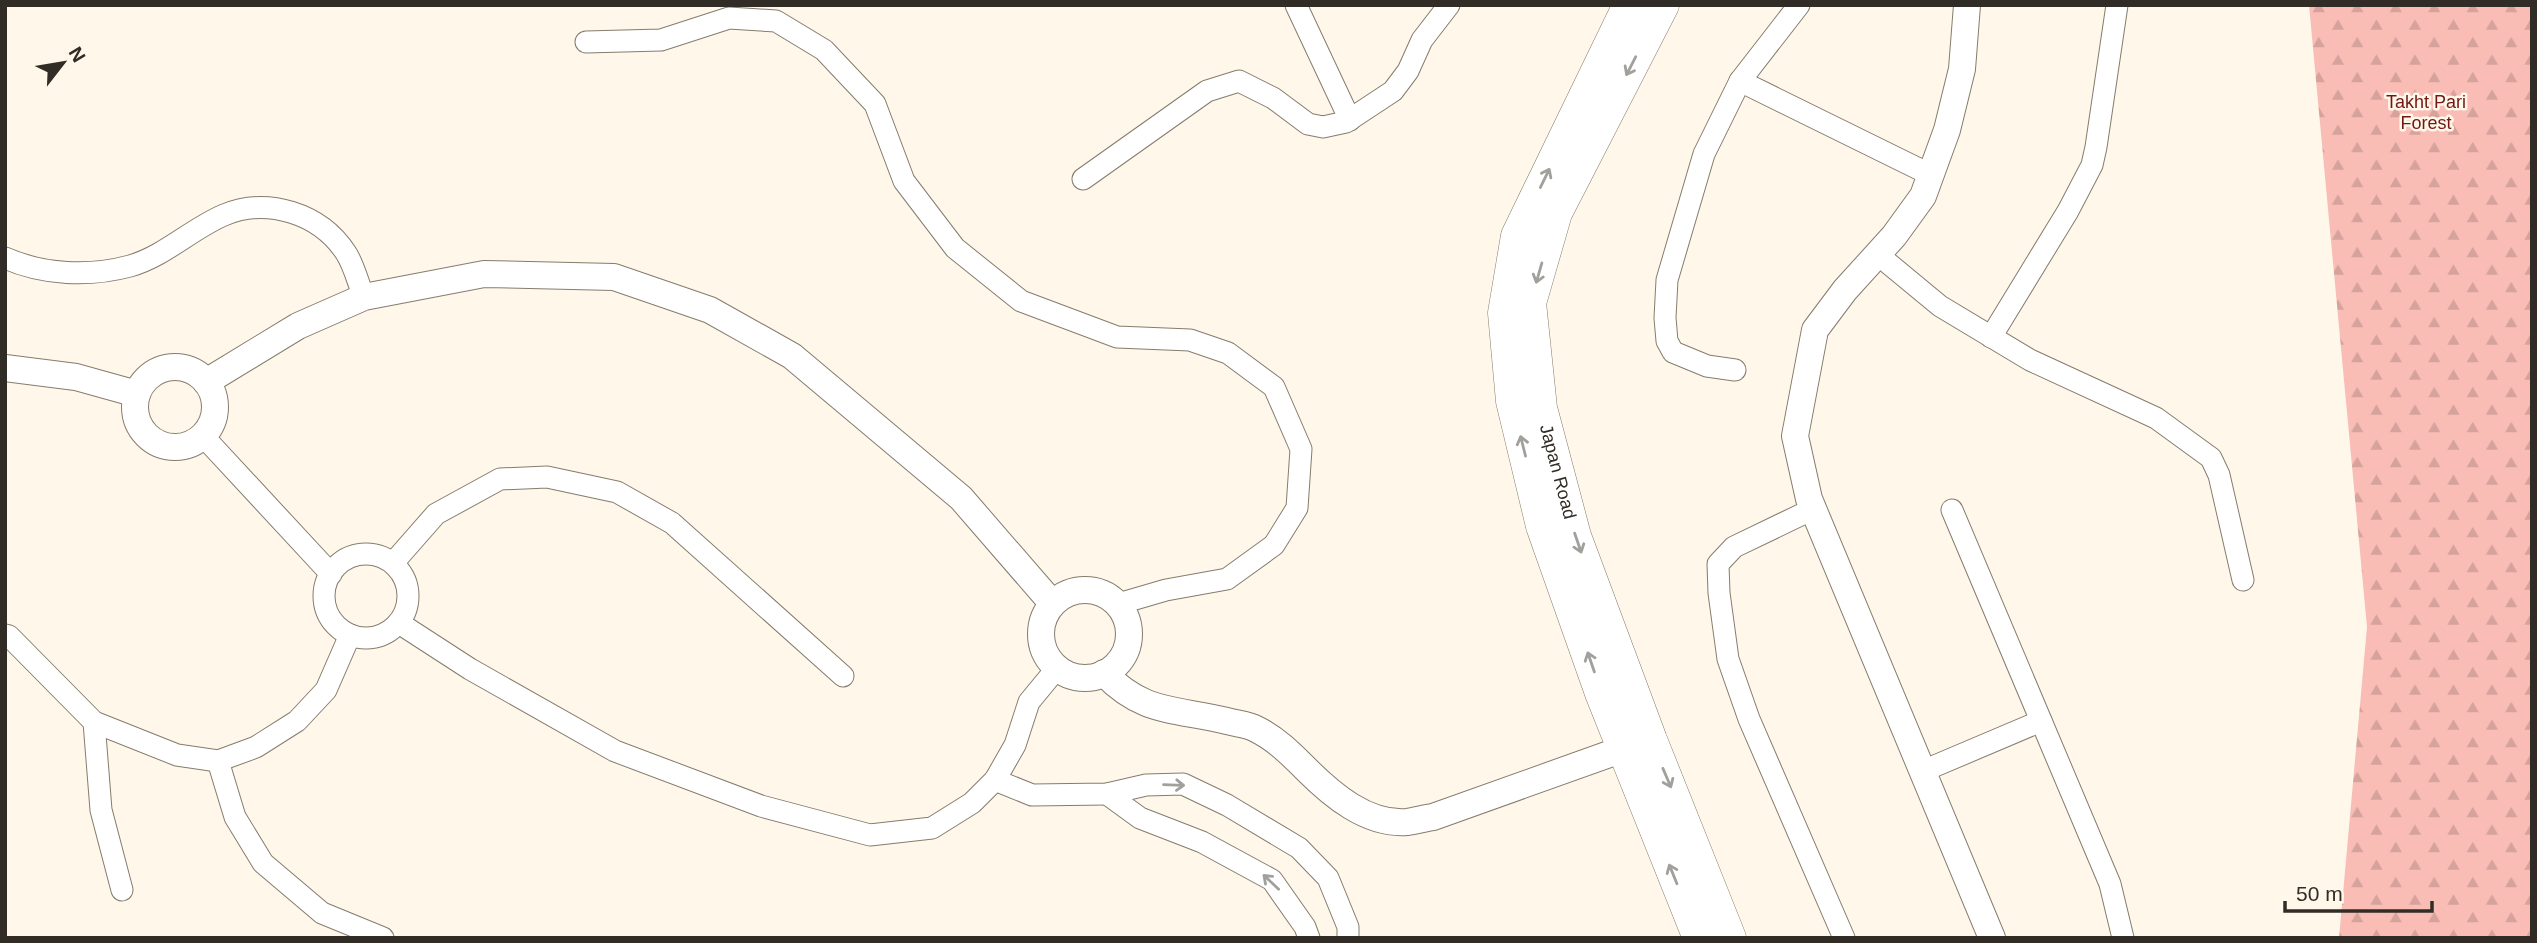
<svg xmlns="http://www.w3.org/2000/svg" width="2537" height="943" viewBox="0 0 2537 943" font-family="Arial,sans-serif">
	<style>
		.forest { fill: url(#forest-firs) }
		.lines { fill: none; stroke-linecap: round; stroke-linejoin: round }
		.minor-casing { stroke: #857c6d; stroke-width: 23 }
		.tertiary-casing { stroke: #857c6d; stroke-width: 28 }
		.secondary-casing { stroke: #857c6d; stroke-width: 33 }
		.minor { stroke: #fff; stroke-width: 21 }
		.tertiary { stroke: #fff; stroke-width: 26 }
		.secondary { stroke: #fff; stroke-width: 32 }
		.oneway { stroke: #a2a09d }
		.labels { text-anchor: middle; stroke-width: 5; stroke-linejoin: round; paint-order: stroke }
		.park-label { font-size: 18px; fill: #711816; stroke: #fff7e9 }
		.street-label { font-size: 18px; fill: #312d26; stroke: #fff7e9 }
	</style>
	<defs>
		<pattern id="forest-firs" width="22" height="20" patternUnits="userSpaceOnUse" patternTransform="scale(1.75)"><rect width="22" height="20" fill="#f9bdb6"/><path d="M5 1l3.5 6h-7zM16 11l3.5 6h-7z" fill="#d6a39c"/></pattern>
	</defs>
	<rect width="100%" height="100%" fill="#fff7e9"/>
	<polygon class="forest" points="2309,5 2532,5 2532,938 2339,938 2367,627"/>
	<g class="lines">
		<defs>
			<g id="minor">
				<polyline points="1296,5 1350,120"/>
				<polyline points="586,42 661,40 729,18 776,21 824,50 875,104 904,181 955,248 1021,301 1117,337 1190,340 1228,353 1274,387 1301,449 1297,508 1274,545 1227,579 1166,590 1118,604"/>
				<polyline points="1740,81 1931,175"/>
				<polyline points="1083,179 1207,91 1239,81 1273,98 1308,124 1323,127 1346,122 1393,91 1408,71 1422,40 1449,5"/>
				<polyline points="1877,254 1940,306 2030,360 2156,418 2211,458 2219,475 2243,580"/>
				<path d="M5,258C44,275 89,277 130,266C165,256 191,229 224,215C267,197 320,213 346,253C354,265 358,283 364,297"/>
				<polyline points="1991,337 2068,211 2092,165 2096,147 2117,5"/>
				<polyline points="1735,370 1707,366 1673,352 1667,341 1665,318 1667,280 1704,154 1740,81 1799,5"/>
				<polyline points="203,436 331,574"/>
				<polyline points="1813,509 1734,547 1718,564 1719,593 1728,659 1749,719 1844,938"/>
				<polyline points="1952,510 2110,884 2123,938"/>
				<circle cx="366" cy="596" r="42"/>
				<polyline points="393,563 436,514 500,479 547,477 617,492 672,523 843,676"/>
				<polyline points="399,623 470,669 615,751 761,806 870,835 932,828 972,803 995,780 1015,745 1029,702 1057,668"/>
				<polyline points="5,635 9,636 94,722 177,755 218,761 256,747 297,721 326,690 350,635"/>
				<polyline points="94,722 101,810 122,890"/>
				<polyline points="218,761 235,817 263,863 322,913 383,938"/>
				<polyline points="1923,771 2041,721"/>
				<polyline points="995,780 1032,795 1107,794 1146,785 1183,784 1227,805 1299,848 1328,878 1348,927 1348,938"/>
				<polyline points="1107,794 1140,818 1202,842 1272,880 1305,927 1309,938"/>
			</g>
			<g id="tertiary">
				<polyline points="1967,5 1962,69 1947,130 1923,196 1894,236 1845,290 1815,330 1795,436 1809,499 1992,938"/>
				<circle cx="175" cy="407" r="40"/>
				<polyline points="5,368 76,377 137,394"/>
				<polyline points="206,382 298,326 364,297 484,274 614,277 710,310 792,356 961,498 1052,603"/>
				<circle cx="1085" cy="634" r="44"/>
				<path d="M1104,673C1145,716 1178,708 1231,722C1239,724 1249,725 1256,729C1275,738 1291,754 1306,769C1332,795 1367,825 1407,822C1415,821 1425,818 1433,817L1643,742"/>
			</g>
			<g id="secondary">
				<polyline points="1629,5 1517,236 1504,313 1512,401 1542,526 1601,693 1699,938"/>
				<path id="s1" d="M1663,5L1556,213L1530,303L1541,408L1575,536L1651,740L1730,938"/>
			</g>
		</defs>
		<use href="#minor" class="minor-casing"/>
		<use href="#tertiary" class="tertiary-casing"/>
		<use href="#secondary" class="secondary-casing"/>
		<use href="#minor" class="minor"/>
		<use href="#tertiary" class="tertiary"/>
		<use href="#secondary" class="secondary"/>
	</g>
	<defs><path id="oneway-shaft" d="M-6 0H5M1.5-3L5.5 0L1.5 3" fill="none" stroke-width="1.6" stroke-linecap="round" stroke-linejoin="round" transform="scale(1.75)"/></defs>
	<g class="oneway">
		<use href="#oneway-shaft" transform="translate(1631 66) rotate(117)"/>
		<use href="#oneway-shaft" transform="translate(1545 178) rotate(-64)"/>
		<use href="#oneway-shaft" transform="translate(1539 273) rotate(106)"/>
		<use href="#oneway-shaft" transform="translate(1523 446) rotate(-104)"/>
		<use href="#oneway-shaft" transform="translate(1578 543) rotate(71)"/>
		<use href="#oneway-shaft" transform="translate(1591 662) rotate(-109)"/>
		<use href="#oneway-shaft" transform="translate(1667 778) rotate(67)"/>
		<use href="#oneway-shaft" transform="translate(1174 785) rotate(2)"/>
		<use href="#oneway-shaft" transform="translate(1673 874) rotate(-112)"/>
		<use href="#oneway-shaft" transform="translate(1271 882) rotate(-137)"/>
	</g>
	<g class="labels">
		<g class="park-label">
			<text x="2426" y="108">Takht Pari<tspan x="2426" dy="21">Forest</tspan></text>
		</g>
		<g class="street-label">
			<text dy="6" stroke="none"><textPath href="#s1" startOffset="499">Japan Road</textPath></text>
		</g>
	</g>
	<rect width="2537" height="943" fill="none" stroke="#312d26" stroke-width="14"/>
	<g transform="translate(63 63) rotate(59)" stroke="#fff7e9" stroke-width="5" paint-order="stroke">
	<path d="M0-5L12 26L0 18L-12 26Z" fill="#312d26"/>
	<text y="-10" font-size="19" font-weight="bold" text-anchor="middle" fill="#312d26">N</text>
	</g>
	<path d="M2285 901v10h147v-10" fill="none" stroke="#312d26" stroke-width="3.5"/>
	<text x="2296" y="901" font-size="21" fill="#312d26" stroke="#fff7e9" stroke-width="5" paint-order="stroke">50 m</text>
</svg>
